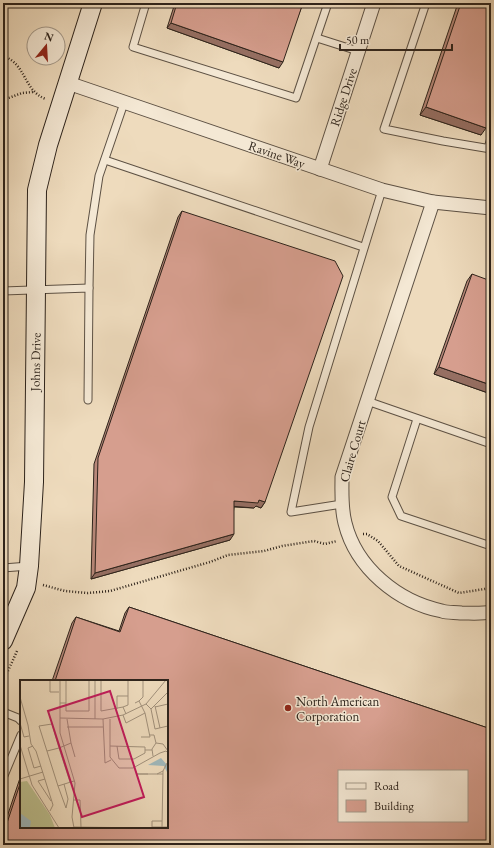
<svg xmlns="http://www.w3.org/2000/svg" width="494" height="848" viewBox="0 0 494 848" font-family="'EB Garamond',serif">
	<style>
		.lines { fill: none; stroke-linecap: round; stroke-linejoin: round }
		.lane-casing { stroke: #5d5144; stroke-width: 9 }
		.street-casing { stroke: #5d5144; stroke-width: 15 }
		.secondary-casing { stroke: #2d231b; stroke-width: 20 }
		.path { stroke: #2d231b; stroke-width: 2.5; stroke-dasharray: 1 2; stroke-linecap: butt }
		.lane { stroke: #f4e8d4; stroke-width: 7 }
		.street { stroke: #f4e8d4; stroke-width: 13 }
		.secondary { stroke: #f4e8d4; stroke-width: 18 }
		.wall { fill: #b8887a; stroke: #2d231b }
		.shaded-wall { fill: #966f63; stroke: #2d231b }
		.building { fill: #d69e8e; stroke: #2d231b; fill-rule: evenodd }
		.poi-dot { fill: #8f2418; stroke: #f4e8d4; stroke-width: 1.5 }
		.labels { text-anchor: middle; stroke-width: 3; stroke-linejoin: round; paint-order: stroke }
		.street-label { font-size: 13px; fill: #2d231b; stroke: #f4e8d4 }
		.poi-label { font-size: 13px; fill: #2d231b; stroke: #f4e8d4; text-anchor: start }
		.inset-road { fill: none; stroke: #a1917c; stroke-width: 1 }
		.view { fill: #c2185b; fill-opacity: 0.15; stroke: #c2185b; stroke-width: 2 }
		.inset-edge { fill: none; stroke: #2d231b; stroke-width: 2 }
	</style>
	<rect width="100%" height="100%" fill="#eedbbd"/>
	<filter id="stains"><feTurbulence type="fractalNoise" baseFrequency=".005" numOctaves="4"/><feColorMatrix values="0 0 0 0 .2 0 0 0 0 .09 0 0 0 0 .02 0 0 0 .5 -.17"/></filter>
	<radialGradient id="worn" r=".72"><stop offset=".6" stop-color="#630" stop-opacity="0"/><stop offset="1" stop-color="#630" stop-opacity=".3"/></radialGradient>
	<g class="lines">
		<defs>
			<g id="lane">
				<polyline points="146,3 133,47 296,98 328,3"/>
				<polyline points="426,3 384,129 443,141 491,149"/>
				<polyline points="317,38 358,51"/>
				<polyline points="488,148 491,138"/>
				<polyline points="105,160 363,247"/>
				<polyline points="89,288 90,235 99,176 124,103"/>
				<polyline points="3,291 89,288 88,400"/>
				<polyline points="367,401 491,444"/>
				<polyline points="417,419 392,497 401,516 491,546"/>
				<polyline points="342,504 291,512 309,427 382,190"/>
				<polyline points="3,568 29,566"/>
				<polyline points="3,712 18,718 21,721"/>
				<polyline points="3,778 21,735"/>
			</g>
			<g id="street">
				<polyline points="68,83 382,190 433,202 491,208"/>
				<polyline points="320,169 374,3"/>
				<path d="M433,202L342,477C342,493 341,508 345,523C356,568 398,602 442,611C448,613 455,612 461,613C471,613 481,614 491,612"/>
			</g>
			<polyline id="secondary" points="3,641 26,588 29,566 34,482 37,190 48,145 93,3"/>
		</defs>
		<use href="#lane" class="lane-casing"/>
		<use href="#street" class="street-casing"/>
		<use href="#secondary" class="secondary-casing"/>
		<g class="path">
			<path d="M3,56C27,64 23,91 46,99"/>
			<polyline points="6,99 22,93 33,92"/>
			<polyline points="363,534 367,534 378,541 399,566 459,593 491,588"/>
			<polyline points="43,585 65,591 88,593 110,591 210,562 228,555 264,551 282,546 314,541 325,544 337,541"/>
			<polyline points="3,682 17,651"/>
		</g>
		<use href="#lane" class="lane"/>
		<use href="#street" class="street"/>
		<use href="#secondary" class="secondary"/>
	</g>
	<g class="wall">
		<polygon points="175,3 303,3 279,68 167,28"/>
		<polygon points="458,3 491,3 481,135 420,115"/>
		<polygon points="182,211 265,502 261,508 256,506 254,508 234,507 230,540 91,579 94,464 178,217"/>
		<polygon points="472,274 491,394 434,374 467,281"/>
		<polygon points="129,607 491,729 3,845 3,829 21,775 21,827 167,681 52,681 72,623 76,617 119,631 125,613"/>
	</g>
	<g class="shaded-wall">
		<polygon points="171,23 283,62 279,68 167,28"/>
		<polygon points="426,107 486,128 481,135 420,115"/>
		<polygon points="439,367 491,385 491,394 434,374"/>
		<polygon points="259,500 265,502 261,508 256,506 254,508 230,506 234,501"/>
		<polygon points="234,534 230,540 91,579 95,573"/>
		<polygon points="3,841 15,845 3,845"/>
	</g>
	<g class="building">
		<polygon points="177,3 303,3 283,62 171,23"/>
		<polygon points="461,3 491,3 491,112 486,128 426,107"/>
		<polygon points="182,211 335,261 343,276 265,502 259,500 258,503 234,501 234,534 95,573 98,458"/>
		<polygon points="472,274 491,281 491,385 439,367"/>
		<path d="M129,607L491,729V845H15L3,841V835L21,781V827H167V681H55L76,617L120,632ZM339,771H467V821H339Z"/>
	</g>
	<circle class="poi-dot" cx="288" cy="708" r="4"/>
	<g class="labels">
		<g class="street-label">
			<text transform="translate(343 97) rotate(-72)" y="5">Ridge Drive</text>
			<text transform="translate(277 154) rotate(19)" y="5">Ravine Way</text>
			<text transform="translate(35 362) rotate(-89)" y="5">Johns Drive</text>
			<text transform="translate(352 451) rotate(-74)" y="5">Claire Court</text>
		</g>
		<g class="poi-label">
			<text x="296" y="706">North American<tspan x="296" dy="15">Corporation</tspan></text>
		</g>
	</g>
	<g transform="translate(20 680)">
		<rect width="148" height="148" fill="#eedbbd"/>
		<path d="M7,101L30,135L35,148H0V102Z" fill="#bcbf8e"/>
		<path d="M141,78L148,86V94L144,86L128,85ZM0,133L11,141L10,148H0Z" fill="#9fb8bc"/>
		<path class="inset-road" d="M30,0V12H39M40,0V53L55,103L52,137L54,148M81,0V31L103,27M0,17L8,45L11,64L16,71L33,125L30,131M119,21L123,17V0M40,23H46V31H69V0M46,23V0M115,23L119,21L125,33L130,57H121M126,24L131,29L147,13M135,26L140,48M135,27L148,24M97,29V16H108M131,29L135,49L148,46M106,34L103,27L108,25V0M103,35L106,43L125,33M40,38L83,39L103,35L126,24L146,0M47,39L51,63M75,39V0M83,39L85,83L91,80M90,39V77L99,88H113L140,73L146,71L148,73M0,43L4,57L9,56M47,47H83M130,55H134L136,63M0,65L12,105L39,148M13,66L8,68L14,88L21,86M90,66L125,67V70H132M97,66L99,79H114L125,73V70M27,71L39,68L50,102M133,76L132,69L136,63L143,64L148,71M128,94H117H137M143,94H137L143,91M0,99L23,92M25,99L18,101L31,121M54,101L38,106L19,46L32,44L39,68L51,63L55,77M38,106L46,128L48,119L44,104M53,120H60L61,147M142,141H132V147H148V132M54,147L128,148M142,147L143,91L147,83"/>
		<path class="view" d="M90,11L124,117L62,137L28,31Z"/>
		<rect width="148" height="148" class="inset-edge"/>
	</g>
	<rect width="494" height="848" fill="none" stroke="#eedbbd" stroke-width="16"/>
	<rect x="4" y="4" width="486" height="840" fill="none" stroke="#2d231b" stroke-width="2"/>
	<rect x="8" y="8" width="478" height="832" fill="none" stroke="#2d231b"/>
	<rect x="338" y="770" width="130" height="52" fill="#f4e8d4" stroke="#a4998a"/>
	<rect x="346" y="783" width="20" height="6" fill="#f4e8d4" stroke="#a4998a"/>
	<text x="374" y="790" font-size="12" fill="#2d231b">Road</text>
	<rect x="346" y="800" width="20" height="12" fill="#d69e8e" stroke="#a4998a"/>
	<text x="374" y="810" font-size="12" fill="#2d231b">Building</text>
	<g transform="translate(46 46) rotate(18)"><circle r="19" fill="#f4e8d4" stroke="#a4998a"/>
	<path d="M0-3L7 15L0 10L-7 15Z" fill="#8f2418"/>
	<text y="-6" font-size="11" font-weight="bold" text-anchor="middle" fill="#2d231b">N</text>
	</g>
	<path d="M340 44v6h112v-6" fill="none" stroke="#2d231b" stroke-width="2"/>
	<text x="346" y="44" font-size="12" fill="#2d231b" stroke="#f4e8d4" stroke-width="3" paint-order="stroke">50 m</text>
	<rect width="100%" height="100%" filter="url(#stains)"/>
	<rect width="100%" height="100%" fill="url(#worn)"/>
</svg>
